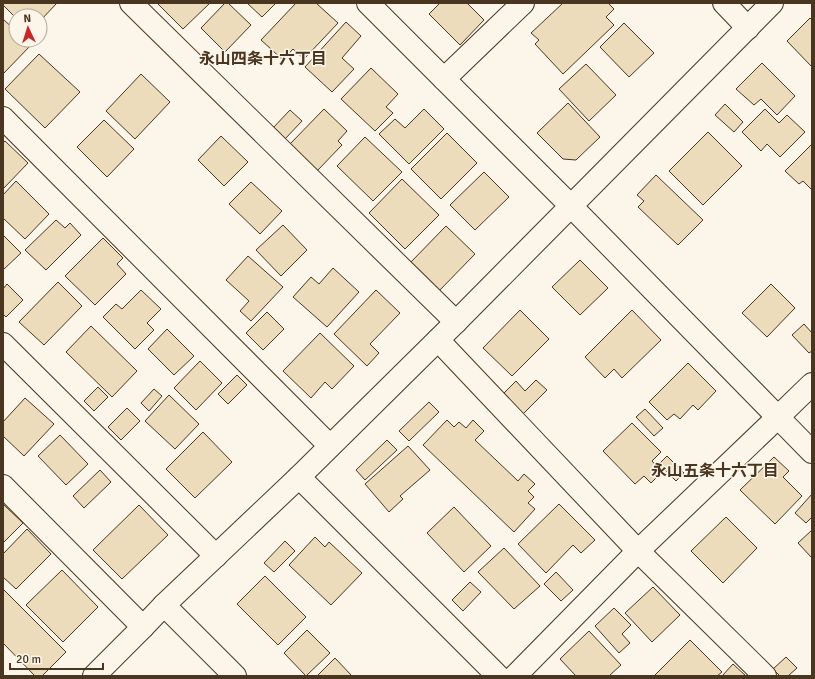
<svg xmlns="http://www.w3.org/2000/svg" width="815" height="679" viewBox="0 0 815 679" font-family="Signika,'Noto Sans JP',sans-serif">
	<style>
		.building { fill: #ecdcbc; stroke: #4a3520 }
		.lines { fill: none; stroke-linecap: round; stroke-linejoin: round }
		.street-casing { stroke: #4a3520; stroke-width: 24 }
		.street { stroke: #fbf6e9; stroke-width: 22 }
		.labels { text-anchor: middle; stroke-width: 3; stroke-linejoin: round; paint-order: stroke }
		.neighbourhood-label { font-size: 16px; font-weight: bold; fill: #4a3520; stroke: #fbf6e9 }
	</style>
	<rect width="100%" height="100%" fill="#fbf6e9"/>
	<g class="building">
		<polygon points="3,3 57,3 40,21 40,16 16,16 16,18 3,5"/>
		<polygon points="157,3 210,3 183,29"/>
		<polygon points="225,3 228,3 251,25 225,52 201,28"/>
		<polygon points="247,3 276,3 262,17"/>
		<polygon points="296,3 316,3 338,23 304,59 293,49 283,60 261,40"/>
		<polygon points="440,3 467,3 484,20 460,45 429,14"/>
		<polygon points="563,3 608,3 614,9 606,17 614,25 563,74 535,44 539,40 531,33"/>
		<polygon points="810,18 812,20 812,67 787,41"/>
		<polygon points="3,19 16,31 16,40 26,40 31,45 4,73 3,72"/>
		<polygon points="346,22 361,36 342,58 354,69 332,92 305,67"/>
		<polygon points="624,23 654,53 629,77 600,47"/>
		<polygon points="39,54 80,92 45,128 5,89"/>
		<polygon points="762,63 795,96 777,115 761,99 754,105 736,89"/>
		<polygon points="586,64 616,95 589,121 559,89"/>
		<polygon points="371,68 398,94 386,107 393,113 375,131 341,99"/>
		<polygon points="141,74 170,102 135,139 106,111"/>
		<polygon points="568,103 600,137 576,160 563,159 537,133"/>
		<polygon points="725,104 743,122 734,132 715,115"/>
		<polygon points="324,109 347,131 338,141 342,145 317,171 290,144"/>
		<polygon points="424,109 444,129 409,164 379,134 395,119 405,128"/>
		<polygon points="765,109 779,123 787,115 805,132 780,157 767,144 761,151 742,132"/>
		<polygon points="290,110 302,121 284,140 272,129"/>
		<polygon points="104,120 134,149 107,177 77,147"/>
		<polygon points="708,132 742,166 703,205 669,171"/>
		<polygon points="447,133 477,163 441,199 411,169"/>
		<polygon points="221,136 248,162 224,186 198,160"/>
		<polygon points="365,137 402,172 373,201 337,166"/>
		<polygon points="5,141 28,163 3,189 3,143"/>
		<polygon points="812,144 812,190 803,181 799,184 785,171"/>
		<polygon points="484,172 509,197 475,230 450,205"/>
		<polygon points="656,175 703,220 678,245 638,207 644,201 637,195"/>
		<polygon points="402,179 439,215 405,249 369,213"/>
		<polygon points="16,181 49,214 25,239 3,218 3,195"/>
		<polygon points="251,182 282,211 260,234 229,204"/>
		<polygon points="56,220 65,228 70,223 81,235 46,270 25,250"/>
		<polygon points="283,225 307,250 281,276 256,250"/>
		<polygon points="446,226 475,254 438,292 409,264"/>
		<polygon points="3,235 21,253 3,270"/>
		<polygon points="103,238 123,258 117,264 126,274 95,305 65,276"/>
		<polygon points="248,256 283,287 251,321 240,311 249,301 226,280"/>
		<polygon points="580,260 608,288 580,315 552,287"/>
		<polygon points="333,268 359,292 327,327 293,297 311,277 319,284"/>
		<polygon points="58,282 82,306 44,345 19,322"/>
		<polygon points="7,284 23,300 6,317 3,314 3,289"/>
		<polygon points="771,284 795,308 767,337 742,313"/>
		<polygon points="141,290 161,309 147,323 154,330 135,349 103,317 116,304 122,309"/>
		<polygon points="376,290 400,313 370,344 379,353 367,366 334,334"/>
		<polygon points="520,310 549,339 512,376 483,348"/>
		<polygon points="632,310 661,340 622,378 614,369 605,378 585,357"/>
		<polygon points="267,312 284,329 263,350 246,333"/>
		<polygon points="804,324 812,333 812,351 809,353 792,335"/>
		<polygon points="91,326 137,371 112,397 66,352"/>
		<polygon points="167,329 194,356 174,375 148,349"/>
		<polygon points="320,333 354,366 332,389 325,382 311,398 283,371"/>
		<polygon points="200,361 222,383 196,410 174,388"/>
		<polygon points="688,363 716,391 698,410 693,405 680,419 674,414 667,420 649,402"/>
		<polygon points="237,375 247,385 228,404 218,394"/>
		<polygon points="536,380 547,390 523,414 503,394 516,381 525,391"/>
		<polygon points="98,387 108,397 94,411 84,401"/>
		<polygon points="154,389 162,396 149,411 141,403"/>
		<polygon points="169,395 199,424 175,449 145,421"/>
		<polygon points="25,398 54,424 24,456 3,436 3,422"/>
		<polygon points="429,402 439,412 409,441 399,431"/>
		<polygon points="127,408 140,421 121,440 108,427"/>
		<polygon points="645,409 663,428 654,436 636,417"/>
		<polygon points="447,420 454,427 459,422 466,428 473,420 484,431 475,440 518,481 524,474 535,484 528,491 534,497 528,503 535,509 514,532 423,445"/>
		<polygon points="632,423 661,452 652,461 662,472 651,483 644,476 635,484 603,451"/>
		<polygon points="203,432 232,462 195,498 166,469"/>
		<polygon points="60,435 88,464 66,485 38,456"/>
		<polygon points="387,440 397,450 365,480 356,470"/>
		<polygon points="408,446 430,470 400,496 403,499 389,512 365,484"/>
		<polygon points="667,456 684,473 676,481 659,464"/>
		<polygon points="774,457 789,471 783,477 802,496 775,524 740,490"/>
		<polygon points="100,470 111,482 84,508 73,496"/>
		<polygon points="812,494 812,517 806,523 795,513"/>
		<polygon points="3,504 23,523 3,543"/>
		<polygon points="559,504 595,540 581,553 573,545 546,573 518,544"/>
		<polygon points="139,505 168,535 122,579 93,550"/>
		<polygon points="454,507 491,546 464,572 427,533"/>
		<polygon points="726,517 757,548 723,583 691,551"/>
		<polygon points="27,529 51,554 16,589 3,577 3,554"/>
		<polygon points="812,530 812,558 798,543"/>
		<polygon points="315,537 325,547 329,542 362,573 331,605 289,565"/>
		<polygon points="285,541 295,551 274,572 264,563"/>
		<polygon points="504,548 540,586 514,609 478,572"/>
		<polygon points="62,570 98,607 63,642 26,605"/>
		<polygon points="556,572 573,590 561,601 544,584"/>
		<polygon points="265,576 306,617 278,645 237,604"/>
		<polygon points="470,582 481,592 463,611 452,600"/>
		<polygon points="653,587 680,615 652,642 625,613"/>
		<polygon points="3,589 66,652 42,676 35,676 3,643"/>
		<polygon points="614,608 631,625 622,634 630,643 619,653 595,626"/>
		<polygon points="307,630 330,653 306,676 284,653"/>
		<polygon points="589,631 621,665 609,676 576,676 560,659"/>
		<polygon points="690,640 722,672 717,676 654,676"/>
		<polygon points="786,657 797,668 788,676 780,676 773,669"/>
		<polygon points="335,658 352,676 317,676"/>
		<polygon points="733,664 746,676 722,676"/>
	</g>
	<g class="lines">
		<defs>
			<g id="street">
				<polyline points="131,3 456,322"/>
				<polyline points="368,3 571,206 812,452"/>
				<polyline points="724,3 748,28"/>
				<polyline points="444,79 523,3"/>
				<polyline points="3,118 330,446"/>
				<polyline points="438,340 638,551 765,676"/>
				<polyline points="3,344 216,556"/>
				<polyline points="299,477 498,676"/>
				<polyline points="3,486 143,627"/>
				<polyline points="164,605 235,676"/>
				<polyline points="94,676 143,627 164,605 299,477 456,322 772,3"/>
				<polyline points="515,676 638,551 777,418 812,384"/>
			</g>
		</defs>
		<use href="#street" class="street-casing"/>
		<use href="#street" class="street"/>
	</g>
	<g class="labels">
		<g class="neighbourhood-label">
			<text x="263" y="64">永山四条十六丁目</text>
			<text x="715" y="476">永山五条十六丁目</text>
		</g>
	</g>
	<rect width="815" height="679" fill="none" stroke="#4a3520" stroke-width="8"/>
	<g transform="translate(28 28) rotate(356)"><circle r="19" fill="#fbf6e9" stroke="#b4a999"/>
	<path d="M0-3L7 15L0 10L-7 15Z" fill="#c62828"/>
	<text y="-6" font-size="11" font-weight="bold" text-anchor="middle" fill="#4a3520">N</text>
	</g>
	<path d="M10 663v6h93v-6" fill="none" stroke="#4a3520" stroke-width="2"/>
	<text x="16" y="663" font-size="12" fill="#4a3520" stroke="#fbf6e9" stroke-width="3" paint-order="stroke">20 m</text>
</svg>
